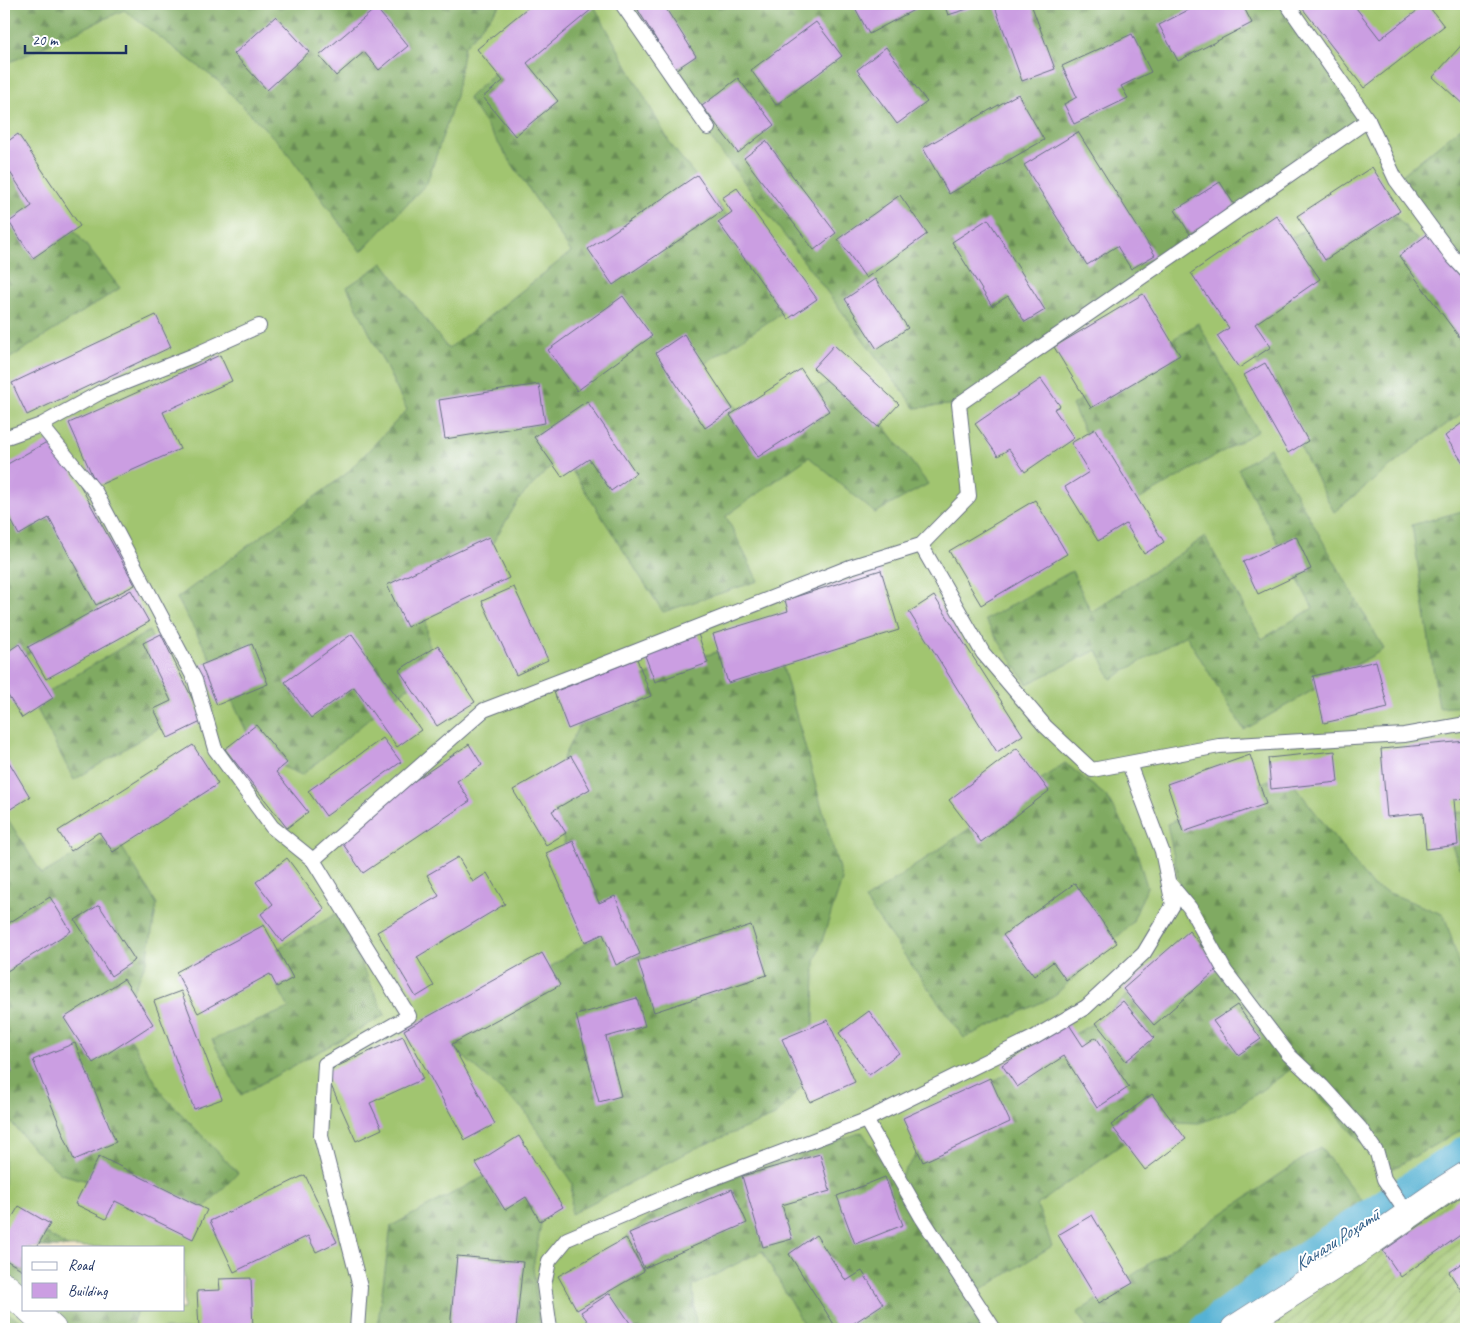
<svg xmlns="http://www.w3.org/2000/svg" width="1470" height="1333" viewBox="0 0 1470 1333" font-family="Caveat,sans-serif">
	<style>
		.grass { fill: #a1c56f; stroke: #5e7a66; fill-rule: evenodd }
		.forest { fill: url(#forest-firs); stroke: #4e6c60 }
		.garden { fill: url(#garden-furrows); stroke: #5e7a66 }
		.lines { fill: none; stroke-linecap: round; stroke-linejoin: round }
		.canal { stroke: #57b2d4; stroke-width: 35 }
		.building { fill: #cb9ee2 }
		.service-casing { stroke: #656e81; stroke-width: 16 }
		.minor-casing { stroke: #656e81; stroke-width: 29 }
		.service { stroke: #fff; stroke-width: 14 }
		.minor { stroke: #fff; stroke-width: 28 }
		.labels { text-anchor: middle; stroke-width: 4; stroke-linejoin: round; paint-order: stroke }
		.water-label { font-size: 19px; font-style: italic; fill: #305d87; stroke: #fff }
	</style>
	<defs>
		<pattern id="forest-firs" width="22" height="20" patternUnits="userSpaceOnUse" patternTransform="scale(1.25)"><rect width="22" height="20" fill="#80aa62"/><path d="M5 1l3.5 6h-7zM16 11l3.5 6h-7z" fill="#688b54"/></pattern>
		<pattern id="garden-furrows" width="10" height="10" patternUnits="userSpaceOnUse" patternTransform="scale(1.25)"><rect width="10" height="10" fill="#a1c56f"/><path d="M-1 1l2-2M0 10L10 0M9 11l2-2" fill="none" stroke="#82a05e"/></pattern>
	</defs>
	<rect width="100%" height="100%" fill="#fff"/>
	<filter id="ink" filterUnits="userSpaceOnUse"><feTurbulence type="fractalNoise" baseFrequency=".02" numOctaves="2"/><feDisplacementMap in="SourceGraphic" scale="10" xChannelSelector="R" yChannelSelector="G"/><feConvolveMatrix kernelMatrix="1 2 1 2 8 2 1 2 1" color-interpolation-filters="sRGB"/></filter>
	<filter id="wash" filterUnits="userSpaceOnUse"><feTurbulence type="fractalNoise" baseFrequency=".0096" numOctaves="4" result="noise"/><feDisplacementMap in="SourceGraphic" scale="20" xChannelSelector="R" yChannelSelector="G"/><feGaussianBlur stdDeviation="1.12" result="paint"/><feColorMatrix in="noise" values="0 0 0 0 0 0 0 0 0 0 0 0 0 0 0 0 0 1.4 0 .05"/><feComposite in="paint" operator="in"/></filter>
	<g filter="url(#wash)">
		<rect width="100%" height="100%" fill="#efe2c3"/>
		<path class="grass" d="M4,4H1466V1150L1370,1212L1270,1282L1208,1329H4ZM24,1247H184V1309H24Z"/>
		<g class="forest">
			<polygon points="4,4 501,4 464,47 456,96 427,183 361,252 283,147 218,81 124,10 17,59 4,64"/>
			<polygon points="568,4 593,4 671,145 777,278 794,305 693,371 755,422 845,374 928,484 875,513 809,457 726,516 758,581 663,612 562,455 520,498 483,559 424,601 431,670 387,704 302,775 258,756 222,679 177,598 346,474 407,410 347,287 383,263 448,349 571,252 468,98"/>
			<polygon points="628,4 1287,4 1368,120 959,404 915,408 684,103"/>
			<polygon points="1466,123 1466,271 1396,180"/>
			<polygon points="4,142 120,288 4,362"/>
			<polygon points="1373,191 1429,253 1466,306 1466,410 1410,451 1334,512 1214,281"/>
			<polygon points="1198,323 1258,431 1121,510 1072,405"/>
			<polygon points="1270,448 1384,649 1244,730 1186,635 1111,679 1097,650 1027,684 985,620 1072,571 1091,612 1205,537 1262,639 1313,608 1238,469"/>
			<polygon points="42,472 115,614 4,664 4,490"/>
			<polygon points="1466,510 1466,706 1439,708 1412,525"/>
			<polygon points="149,631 185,712 74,780 33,701"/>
			<polygon points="774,635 842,880 815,962 813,1074 775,1116 696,1148 571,1214 572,1183 524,1110 433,1030 501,1000 595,937 584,908 548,788 592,699 663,668"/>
			<polygon points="1065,763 1106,796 1135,846 1147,887 1132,923 1053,997 964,1038 865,900"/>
			<polygon points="1285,773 1372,886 1444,915 1464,978 1466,979 1466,1127 1387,1172 1294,1067 1235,1109 1200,1123 1154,1121 1037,1205 1052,1246 968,1298 988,1329 806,1329 762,1251 693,1286 696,1329 615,1329 601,1319 600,1259 663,1206 705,1188 862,1132 896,1182 956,1103 1104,1017 1174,951 1209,942 1183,901 1167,824"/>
			<polygon points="1466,812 1466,881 1439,814"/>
			<polygon points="4,813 42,874 113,833 157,904 147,960 120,1020 163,1095 238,1173 189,1223 146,1196 61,1174 32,1147 4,1114"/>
			<polygon points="337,913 385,1015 241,1095 212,1040 289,1008 262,958"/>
			<polygon points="1320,1147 1370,1212 1270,1282 1208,1329 1088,1329 1077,1313"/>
			<polygon points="508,1164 546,1197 533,1267 540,1329 377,1329 391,1226"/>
			<polygon points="30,1224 68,1247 24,1247 24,1307 4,1290 4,1250"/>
			<polygon points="26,1309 137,1309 131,1329 50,1329"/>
			<polygon points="4,1311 23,1323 28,1329 4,1329"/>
		</g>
		<polygon class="garden" points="1466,1150 1466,1329 1213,1329 1370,1212"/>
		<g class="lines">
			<polyline class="canal" points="1208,1329 1270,1282 1466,1153"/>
		</g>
		<g id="blocks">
			<g class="building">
				<polygon points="532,4 598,4 527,63 558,101 515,136 483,97 503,81 477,49"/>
				<polygon points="647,4 663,4 696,56 675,70 638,10"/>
				<polygon points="853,4 925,4 869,34"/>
				<polygon points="944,4 973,4 974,7 948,15"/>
				<polygon points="994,4 1031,4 1055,69 1022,81"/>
				<polygon points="1200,4 1242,4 1252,23 1178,61 1159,25"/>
				<polygon points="1299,4 1353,4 1380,39 1426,4 1427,4 1444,26 1364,88"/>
				<polygon points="376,8 408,46 379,70 364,52 336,76 319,56"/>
				<polygon points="276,16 309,52 267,90 234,54"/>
				<polygon points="816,22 842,56 776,105 751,70"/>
				<polygon points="1132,34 1151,72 1121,86 1128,98 1074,124 1064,104 1077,97 1062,66"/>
				<polygon points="1466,40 1466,107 1433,77"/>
				<polygon points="886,47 927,102 897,124 857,70"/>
				<polygon points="738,78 774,125 738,153 702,106"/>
				<polygon points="1018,94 1044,140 949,194 923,148"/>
				<polygon points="1078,132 1155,255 1131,269 1117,246 1087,265 1024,165"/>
				<polygon points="18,134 80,226 33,258 9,222 32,206 4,163 4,144"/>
				<polygon points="766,141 836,233 814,250 744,158"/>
				<polygon points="1372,167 1400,211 1325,260 1297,216"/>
				<polygon points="697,175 722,211 613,285 588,249"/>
				<polygon points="1220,182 1235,206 1190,234 1175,210"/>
				<polygon points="737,188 817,299 788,319 718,222 732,212 722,198"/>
				<polygon points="900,195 927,234 866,278 838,239"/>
				<polygon points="1276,215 1320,279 1255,324 1271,347 1239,368 1217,336 1229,328 1191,273"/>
				<polygon points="988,219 1045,310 1025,322 1008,296 992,306 952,242"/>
				<polygon points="1429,233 1466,284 1466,346 1399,256"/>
				<polygon points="875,279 908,328 877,349 845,299"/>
				<polygon points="1143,294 1180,355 1091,408 1054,347"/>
				<polygon points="623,296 652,336 577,391 548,350"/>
				<polygon points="156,315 171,347 27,415 12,383"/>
				<polygon points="684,334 733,409 705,428 656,353"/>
				<polygon points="834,345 899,404 878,427 813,368"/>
				<polygon points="220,355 232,381 163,412 180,449 97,486 69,423"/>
				<polygon points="1265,363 1308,441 1288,453 1244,375"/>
				<polygon points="801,369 829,411 758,457 730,415"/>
				<polygon points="1041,379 1060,406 1054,409 1074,438 1025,472 1009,449 998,456 975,424"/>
				<polygon points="539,384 545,423 445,439 439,400"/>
				<polygon points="587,401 636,473 611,491 589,459 562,477 534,437"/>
				<polygon points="1466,420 1466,467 1445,436"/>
				<polygon points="1095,429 1164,542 1144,554 1126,524 1098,541 1065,487 1089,472 1071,443"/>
				<polygon points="54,438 135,585 96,605 49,518 19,535 4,507 4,466"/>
				<polygon points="1035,500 1067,554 981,605 949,551"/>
				<polygon points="1296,536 1311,569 1258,594 1243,562"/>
				<polygon points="489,537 509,578 407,627 387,585"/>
				<polygon points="881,570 899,630 728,683 713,634 788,611 785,600"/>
				<polygon points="514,587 548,660 516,675 482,601"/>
				<polygon points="131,590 149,622 46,679 28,647"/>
				<polygon points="934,596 1023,735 997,752 909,612"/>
				<polygon points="161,634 203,721 168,738 154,709 171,701 143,643"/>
				<polygon points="352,634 421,730 397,747 354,687 311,718 285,682"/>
				<polygon points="698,634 708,663 655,682 644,653"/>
				<polygon points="19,644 53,698 22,718 4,689 4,654"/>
				<polygon points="252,644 268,684 217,705 201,665"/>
				<polygon points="438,645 475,702 437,726 399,670"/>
				<polygon points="637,659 651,696 568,729 554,692"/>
				<polygon points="1376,661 1388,708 1324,723 1313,676"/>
				<polygon points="256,725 287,763 276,772 308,812 287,828 225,749"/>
				<polygon points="383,738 401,762 326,816 308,791"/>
				<polygon points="1466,741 1466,799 1454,800 1458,845 1426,849 1423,813 1387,817 1381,749"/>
				<polygon points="469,744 482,765 457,781 470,801 363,873 336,834"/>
				<polygon points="193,745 218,784 113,852 99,832 71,851 58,831"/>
				<polygon points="1017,748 1049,791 981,842 949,800"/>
				<polygon points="1335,751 1338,782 1271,789 1268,758"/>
				<polygon points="1250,755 1266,804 1183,832 1167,784"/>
				<polygon points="571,756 590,789 552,811 566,833 546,845 513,790"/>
				<polygon points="9,762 30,797 4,813 4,765"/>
				<polygon points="573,841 599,903 615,896 640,954 616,965 603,934 585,942 546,853"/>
				<polygon points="458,857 473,882 487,873 505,904 417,957 434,986 416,997 377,932 439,896 427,875"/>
				<polygon points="287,858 325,909 282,942 261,914 273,904 256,882"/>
				<polygon points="1075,883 1117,943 1066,980 1053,962 1034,976 1003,935"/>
				<polygon points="50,897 71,931 4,973 4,926"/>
				<polygon points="99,905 135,960 111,976 75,920"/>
				<polygon points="264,925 293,978 277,987 270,974 198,1013 176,972"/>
				<polygon points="751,925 767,975 654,1012 638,961"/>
				<polygon points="1189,931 1220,967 1154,1025 1123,989"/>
				<polygon points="542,953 560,985 452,1044 495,1124 465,1140 404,1030"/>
				<polygon points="124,979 153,1024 93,1063 64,1018"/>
				<polygon points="181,991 222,1099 194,1109 154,1001"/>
				<polygon points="637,998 645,1026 606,1037 621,1096 599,1102 576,1015"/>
				<polygon points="1123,1001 1154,1038 1126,1061 1096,1023"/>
				<polygon points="1237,1005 1261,1039 1238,1055 1213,1021"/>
				<polygon points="869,1011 899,1053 869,1075 839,1033"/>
				<polygon points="828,1020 855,1082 810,1102 782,1039"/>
				<polygon points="1068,1023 1083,1046 1096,1037 1129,1087 1097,1108 1064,1056 1017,1087 1002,1065"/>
				<polygon points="403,1036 423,1079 370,1103 382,1129 356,1141 325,1072"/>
				<polygon points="75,1043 116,1142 74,1160 33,1060"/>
				<polygon points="4,1050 12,1072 4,1075"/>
				<polygon points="990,1078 1010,1122 923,1162 903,1118"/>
				<polygon points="1152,1094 1186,1139 1145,1170 1111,1125"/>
				<polygon points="519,1136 563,1207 540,1221 526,1197 505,1210 476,1163"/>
				<polygon points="820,1154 830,1191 782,1205 792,1239 763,1247 742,1176"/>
				<polygon points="99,1156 207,1210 193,1239 115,1201 106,1219 75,1204"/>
				<polygon points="305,1175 337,1242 316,1252 308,1236 234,1272 210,1221"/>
				<polygon points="885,1177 903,1225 855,1244 837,1196"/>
				<polygon points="732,1189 747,1223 644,1268 629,1233"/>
				<polygon points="1464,1195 1466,1198 1466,1231 1401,1277 1383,1251"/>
				<polygon points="19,1206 50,1224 37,1247 24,1247 23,1270 4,1259 4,1231"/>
				<polygon points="1092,1215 1133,1283 1099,1303 1058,1235"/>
				<polygon points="816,1235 846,1281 862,1271 883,1304 845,1329 837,1329 789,1254"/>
				<polygon points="626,1238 644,1271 577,1310 558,1276"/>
				<polygon points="457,1256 523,1262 516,1329 467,1329 450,1328"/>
				<polygon points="1466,1260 1466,1298 1449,1272"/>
				<polygon points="251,1278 253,1329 199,1329 197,1291 220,1290 219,1279"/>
				<polygon points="610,1293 634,1329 593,1329 581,1312"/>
			</g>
		</g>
	</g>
	<g filter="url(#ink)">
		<use href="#blocks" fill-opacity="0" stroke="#656e81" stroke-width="1"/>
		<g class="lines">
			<defs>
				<g id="service">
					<polyline points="622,4 708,128"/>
					<polyline points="1368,120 1396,180 1452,256 1466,271"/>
					<polyline points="41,425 101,392 192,356 259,326"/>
					<polyline points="4,438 41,425 96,493 195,680 215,749 272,827 313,860"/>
					<polyline points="921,545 983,653 1045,726 1092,770 1219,746 1404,735 1466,724"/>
					<polyline points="1170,884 1190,908 1225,971 1289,1055 1322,1086 1360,1128 1377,1153 1384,1179 1400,1203 1411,1213"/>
					<polyline points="866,1120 922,1218 994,1329"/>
					<polyline points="357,1329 360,1287 321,1136 325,1064 409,1016 313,860 484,710 604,664 850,567 921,545 969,496 959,404 1368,120 1287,4"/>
					<polyline points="550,1329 544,1285 549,1261 567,1239 680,1191 866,1120 1035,1037 1086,1007 1144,953 1173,905 1162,851 1129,764"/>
				</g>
				<g id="minor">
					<polyline points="4,1286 24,1304"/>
					<polyline points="30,1309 52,1329"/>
					<polyline points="1235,1329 1352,1254 1447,1188 1466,1176"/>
				</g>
			</defs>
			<use href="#service" class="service-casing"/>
			<use href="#minor" class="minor-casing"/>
			<use href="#service" class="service"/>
			<use href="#minor" class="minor"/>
		</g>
	</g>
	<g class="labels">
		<g class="water-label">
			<text transform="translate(1336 1239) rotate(-33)" y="7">Канали Роҳатӣ</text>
		</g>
	</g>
	<rect width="1470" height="1333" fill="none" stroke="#fff" stroke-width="20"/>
	<rect x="22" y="1246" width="162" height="65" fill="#ffffff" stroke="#a4acbf"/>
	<rect x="32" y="1262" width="25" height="8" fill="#ffffff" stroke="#a4acbf"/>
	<text x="68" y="1270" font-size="15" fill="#1b2f5e">Road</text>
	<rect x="32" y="1283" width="25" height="15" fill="#cb9ee2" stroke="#a4acbf"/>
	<text x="68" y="1296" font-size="15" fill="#1b2f5e">Building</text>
	<path d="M25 45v8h101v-8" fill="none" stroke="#1b2f5e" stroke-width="2.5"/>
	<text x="32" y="45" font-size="15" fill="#1b2f5e" stroke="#ffffff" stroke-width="4" paint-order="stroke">20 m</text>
</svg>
